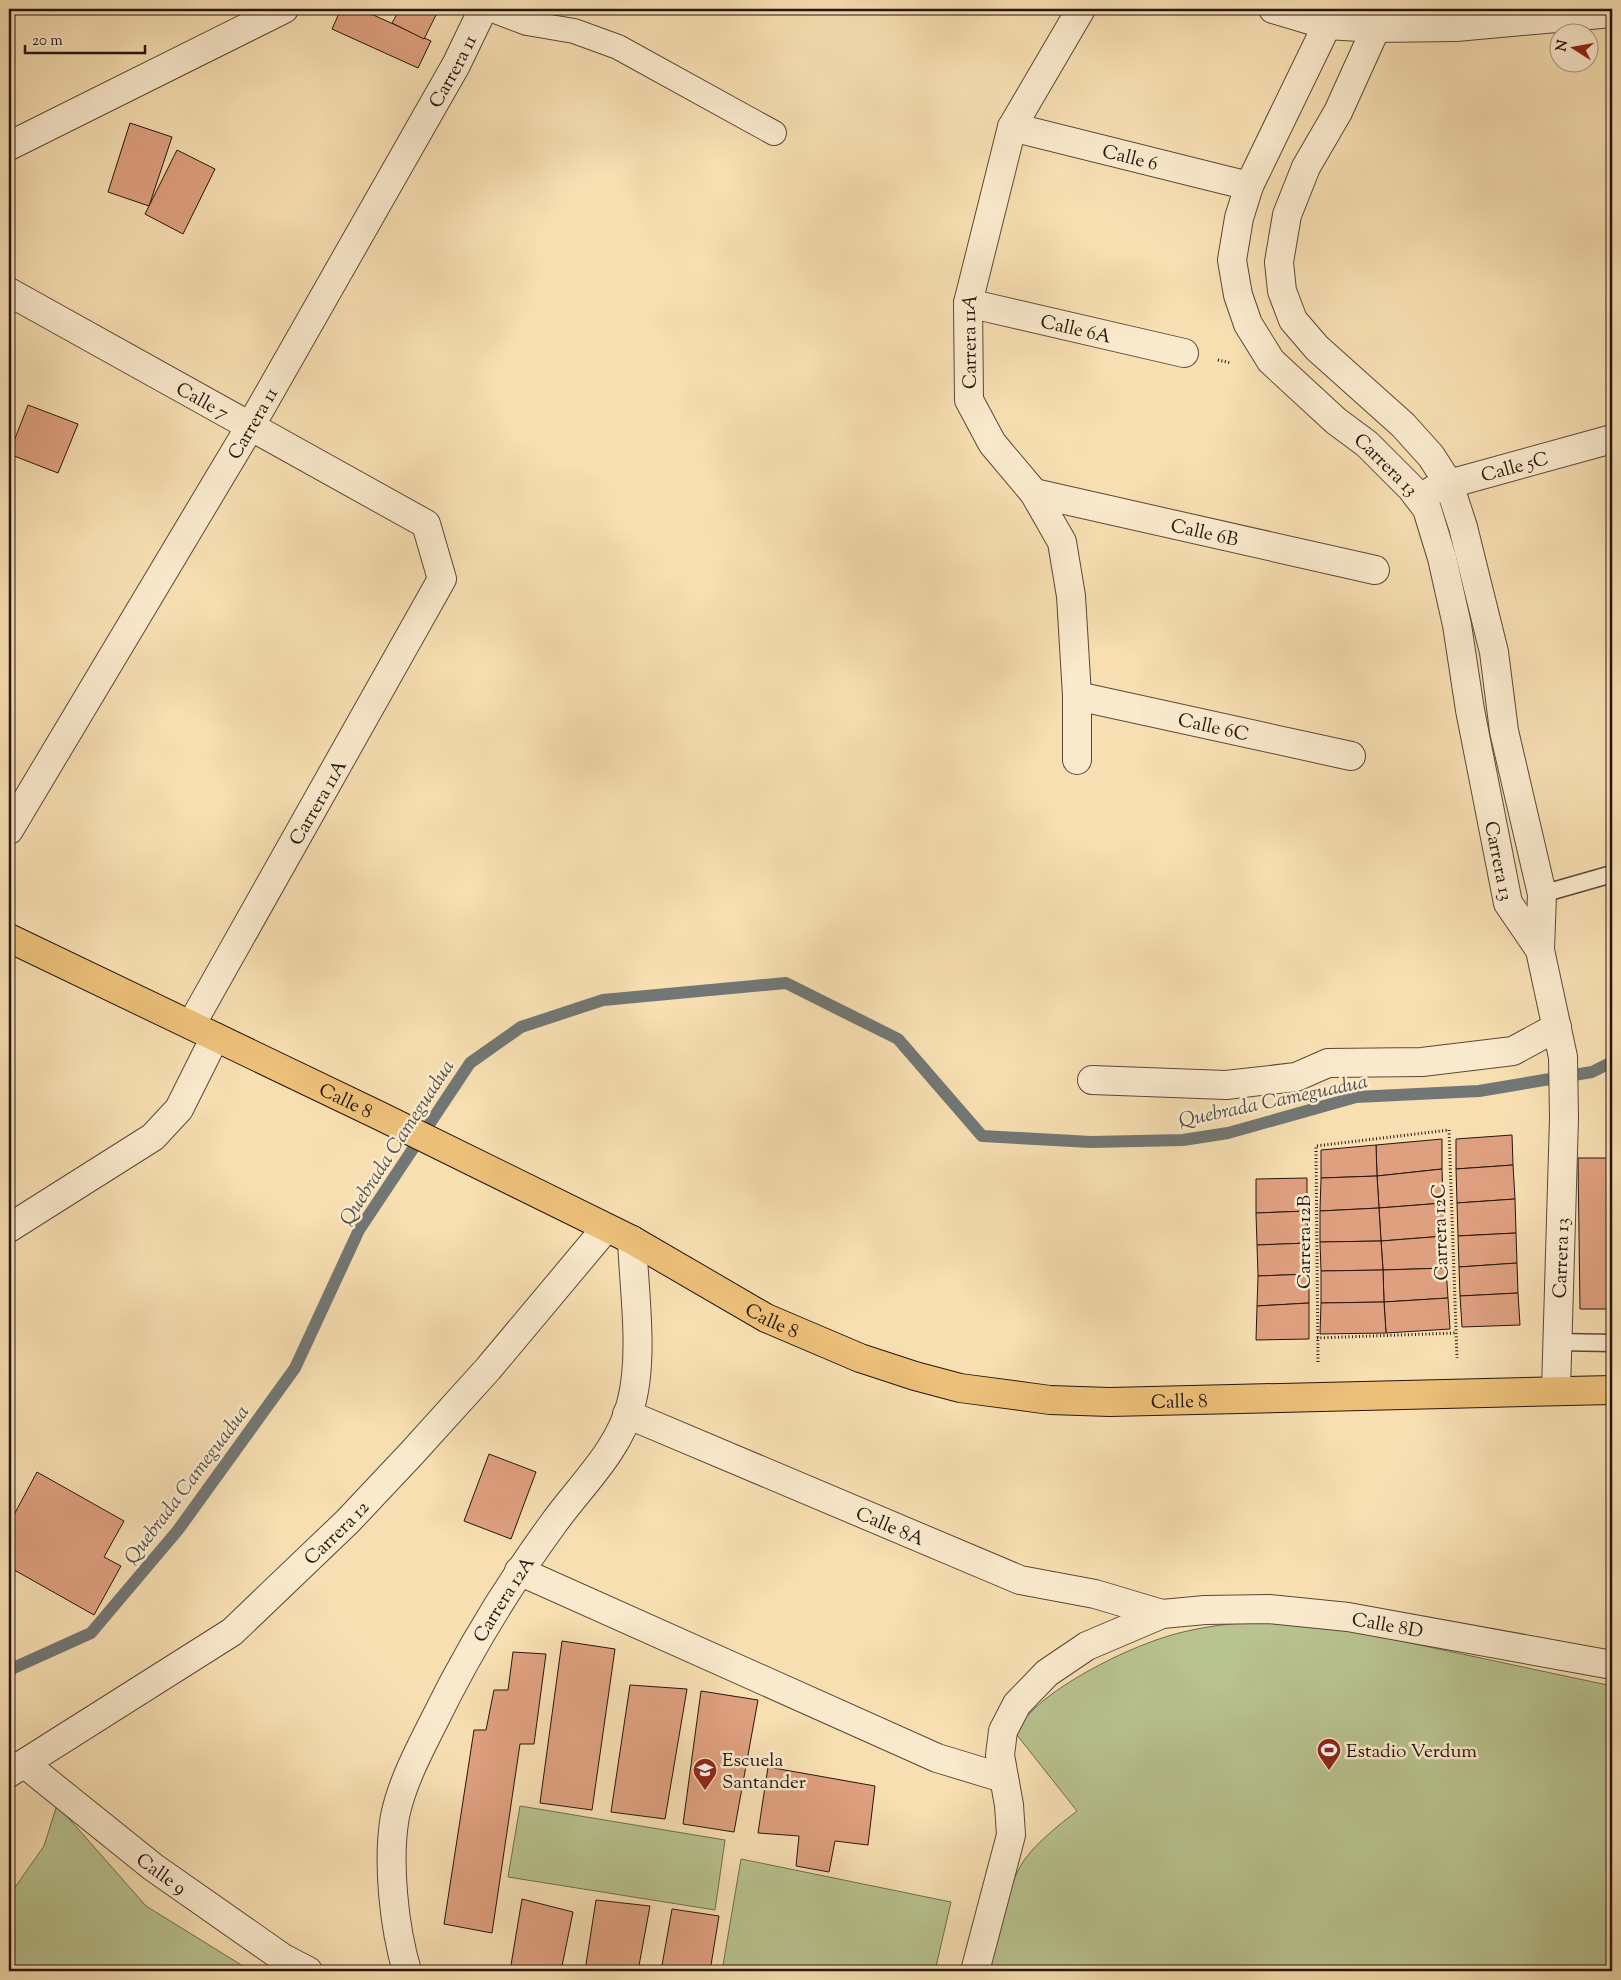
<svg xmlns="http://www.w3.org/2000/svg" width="1621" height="1980" viewBox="0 0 1621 1980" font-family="'Sorts Mill Goudy',serif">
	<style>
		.green { fill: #b8c38f; stroke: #6f6c4e }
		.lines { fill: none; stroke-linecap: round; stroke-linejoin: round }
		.stream { stroke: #727775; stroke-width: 12 }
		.building { fill: #dfa07f; stroke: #26150e }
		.service-casing { stroke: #5a4837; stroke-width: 19 }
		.pedestrian-casing { stroke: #5a4837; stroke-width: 26 }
		.minor-casing { stroke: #5a4837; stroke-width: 30 }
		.primary-casing { stroke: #26150e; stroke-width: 30 }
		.path { stroke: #26150e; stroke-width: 3; stroke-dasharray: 1 2.5; stroke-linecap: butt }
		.service { stroke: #faeacd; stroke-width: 16 }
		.pedestrian { stroke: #faeacd; stroke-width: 24 }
		.minor { stroke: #faeacd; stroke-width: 28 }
		.primary { stroke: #ecc079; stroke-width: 28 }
		.labels { text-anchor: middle; stroke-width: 5; stroke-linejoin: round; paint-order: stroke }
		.street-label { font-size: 19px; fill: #26150e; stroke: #faeacd }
		.poi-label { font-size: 19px; fill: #26150e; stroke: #faeacd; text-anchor: start }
		.water-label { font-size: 20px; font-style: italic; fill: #524e4a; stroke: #faeacd }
	</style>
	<rect width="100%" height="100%" fill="#f7dfb2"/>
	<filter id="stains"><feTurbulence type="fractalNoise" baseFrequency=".004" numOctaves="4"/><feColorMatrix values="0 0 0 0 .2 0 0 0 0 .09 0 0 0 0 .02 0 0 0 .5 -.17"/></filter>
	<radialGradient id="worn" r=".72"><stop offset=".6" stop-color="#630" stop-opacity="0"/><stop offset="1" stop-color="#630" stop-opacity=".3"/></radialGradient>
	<g class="green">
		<path d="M1274,1621L1326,1625L1612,1686V1971H987C996,1935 1003,1897 1021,1865C1033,1845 1059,1825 1077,1811L1013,1730C1023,1721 1032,1710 1043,1701C1077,1673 1140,1642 1183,1632C1212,1625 1243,1622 1274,1621Z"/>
		<polygon points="57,1805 146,1906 251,1971 25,1971 9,1965 9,1896 44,1846"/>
		<polygon points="520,1806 725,1840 715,1910 508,1877"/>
		<polygon points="741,1859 951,1902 935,1971 722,1971"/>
	</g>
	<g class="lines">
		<polyline class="stream" points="9,1670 91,1633 178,1530 295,1368 359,1230 470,1063 521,1027 603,1000 786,983 898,1039 982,1136 1091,1142 1183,1140 1228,1133 1356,1097 1479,1091 1592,1072 1612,1062"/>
	</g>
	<g class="building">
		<polygon points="341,9 360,9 431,41 418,68 332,29"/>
		<polygon points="400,9 439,9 424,39 392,23"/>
		<polygon points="130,123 172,137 149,206 108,192"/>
		<polygon points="177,150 215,169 183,234 145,214"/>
		<polygon points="28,405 78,424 58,473 9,454"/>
		<polygon points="1512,1135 1513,1165 1456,1169 1456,1139"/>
		<polygon points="1442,1139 1442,1169 1377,1176 1376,1145"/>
		<polygon points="1376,1145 1377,1176 1321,1178 1321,1150"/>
		<polygon points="1578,1158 1612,1158 1612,1309 1580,1309"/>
		<polygon points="1513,1165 1515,1199 1457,1203 1456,1169"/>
		<polygon points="1442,1169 1443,1203 1379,1208 1377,1176"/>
		<polygon points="1377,1176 1379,1208 1320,1211 1321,1178"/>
		<polygon points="1307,1178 1307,1211 1256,1213 1256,1179"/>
		<polygon points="1515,1199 1516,1233 1458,1236 1457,1203"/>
		<polygon points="1443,1203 1445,1236 1381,1241 1379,1208"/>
		<polygon points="1379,1208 1381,1241 1320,1242 1320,1211"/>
		<polygon points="1307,1211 1308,1243 1257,1245 1256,1213"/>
		<polygon points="1516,1233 1517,1263 1459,1267 1458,1236"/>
		<polygon points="1445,1236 1446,1268 1383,1270 1381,1241"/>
		<polygon points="1381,1241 1383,1270 1321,1271 1320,1242"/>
		<polygon points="1308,1243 1309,1274 1258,1276 1257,1245"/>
		<polygon points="1517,1263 1518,1293 1460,1296 1459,1267"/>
		<polygon points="1446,1268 1448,1298 1384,1302 1383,1270"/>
		<polygon points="1383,1270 1384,1302 1321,1303 1321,1271"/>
		<polygon points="1309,1274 1309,1303 1257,1306 1258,1276"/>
		<polygon points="1518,1293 1520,1325 1462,1327 1460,1296"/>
		<polygon points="1448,1298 1450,1329 1386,1333 1384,1302"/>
		<polygon points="1384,1302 1386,1333 1320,1334 1321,1303"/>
		<polygon points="1309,1303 1309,1339 1256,1340 1257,1306"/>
		<polygon points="489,1454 536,1472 511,1539 464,1521"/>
		<polygon points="37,1472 124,1521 104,1557 121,1566 94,1615 9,1567 9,1524"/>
		<polygon points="562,1641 615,1649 592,1810 540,1803"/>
		<polygon points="513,1652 546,1654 534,1744 520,1744 492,1933 444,1924 474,1730 486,1730 494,1690 508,1690"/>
		<polygon points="630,1685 687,1689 665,1819 611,1812"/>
		<polygon points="701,1691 758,1700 734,1832 683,1824"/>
		<polygon points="768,1767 875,1786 868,1845 835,1841 829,1872 796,1866 799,1836 758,1833"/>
		<polygon points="522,1899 573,1912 561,1971 510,1971"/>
		<polygon points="596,1900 650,1906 638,1971 585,1971"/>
		<polygon points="672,1909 719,1916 710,1971 661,1971"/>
	</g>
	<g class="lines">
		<defs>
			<g id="service">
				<polyline points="1542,894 1612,874"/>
				<polyline points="1557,1342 1612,1343"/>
			</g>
			<polyline id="pedestrian" points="490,9 527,23 574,31 618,47 774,133"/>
			<g id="minor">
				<polyline points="1273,9 1327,25 1376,28 1456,27 1612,13"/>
				<path id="s1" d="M1327,25L1249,186L1239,218L1232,260L1238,295L1248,324L1271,361L1336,421L1367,444L1411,488L1427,509L1442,558L1457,625L1470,710L1508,903L1540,950"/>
				<polyline points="1376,28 1338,112 1306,167 1287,215 1279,262 1282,291 1293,320 1317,348 1403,425 1431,456 1449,484 1463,527 1494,652 1504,731 1542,894 1540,950 1563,1057 1564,1118 1556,1390"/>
				<path id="s2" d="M1012,127L1249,186"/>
				<polyline points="9,146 284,9"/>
				<path id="s3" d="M9,292L426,524L442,579L191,1025"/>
				<path id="s4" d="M968,303L1184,353"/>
				<path id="s5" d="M1433,490L1449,484L1612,439"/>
				<path id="s6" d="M1034,493L1375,570"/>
				<path id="s7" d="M1077,696L1351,756"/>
				<path id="s8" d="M1077,760V696L1071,596L1062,542L1034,493L992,443L969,400L968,303L1012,127L1081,9"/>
				<path id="s9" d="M9,830L251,425L456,65L483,9"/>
				<polyline points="1092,1080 1226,1085 1296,1077 1328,1063 1422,1062 1513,1051 1557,1027"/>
				<polyline points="9,1228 153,1137 179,1109 215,1037"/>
				<path id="s10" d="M627,1414L1020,1580L1095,1594L1162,1614"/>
				<polyline points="519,1571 937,1758 1003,1778"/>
				<path id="s11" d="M25,1764L153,1867L283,1958L308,1971"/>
				<path id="s12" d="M9,1773L232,1632L347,1522L412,1453L488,1369L606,1228"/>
				<path id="s13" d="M407,1971C394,1927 387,1862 395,1816C402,1783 418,1753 433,1723C467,1653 507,1587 553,1524C580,1486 619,1451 631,1404C644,1357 634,1290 632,1240"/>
				<path id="s14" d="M975,1971L1011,1835L1009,1805L1000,1755L1003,1731L1017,1704L1047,1673L1087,1646L1162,1614L1205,1610L1269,1609L1348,1617L1612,1665"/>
			</g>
			<g id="primary">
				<path id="s15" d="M9,938L378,1115L632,1240L766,1318L860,1358L915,1376L960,1388L1050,1400L1110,1402L1612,1390"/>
			</g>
		</defs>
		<use href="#service" class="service-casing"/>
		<use href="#pedestrian" class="pedestrian-casing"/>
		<use href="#minor" class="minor-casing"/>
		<use href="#primary" class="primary-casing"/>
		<g class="path">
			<polyline points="1218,360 1231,363"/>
			<polyline points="1317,1338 1456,1333"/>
			<polyline points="1318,1362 1316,1146 1449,1130 1457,1358"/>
		</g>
		<use href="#service" class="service"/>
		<use href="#pedestrian" class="pedestrian"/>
		<use href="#minor" class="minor"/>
		<use href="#primary" class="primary"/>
	</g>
	<defs>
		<symbol id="stadium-pin" viewBox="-11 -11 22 30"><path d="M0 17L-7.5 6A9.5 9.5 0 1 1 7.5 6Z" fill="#8f2418" stroke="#faeacd"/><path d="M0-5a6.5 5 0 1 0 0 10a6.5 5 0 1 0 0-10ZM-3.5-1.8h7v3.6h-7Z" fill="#fff"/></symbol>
		<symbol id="school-pin" viewBox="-11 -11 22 30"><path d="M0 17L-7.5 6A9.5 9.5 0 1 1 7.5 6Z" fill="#8f2418" stroke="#faeacd"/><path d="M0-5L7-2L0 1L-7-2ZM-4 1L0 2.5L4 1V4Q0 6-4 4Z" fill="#fff"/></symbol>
	</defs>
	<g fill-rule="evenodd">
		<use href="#stadium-pin" x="1315" y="1736" width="28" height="38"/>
		<use href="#school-pin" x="691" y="1756" width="28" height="38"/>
	</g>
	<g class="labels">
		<g class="street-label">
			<text dy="7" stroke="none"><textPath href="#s9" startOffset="879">Carrera 11</textPath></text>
			<text dy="7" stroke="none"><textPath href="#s2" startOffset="122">Calle 6</textPath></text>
			<text dy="7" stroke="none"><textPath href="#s4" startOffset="111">Calle 6A</textPath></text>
			<text dy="7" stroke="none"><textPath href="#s8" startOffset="448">Carrera 11A</textPath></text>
			<text dy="7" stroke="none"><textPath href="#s3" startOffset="222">Calle 7</textPath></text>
			<text dy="7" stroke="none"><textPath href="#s9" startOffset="474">Carrera 11</textPath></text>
			<text dy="7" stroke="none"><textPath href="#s1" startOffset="520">Carrera 13</textPath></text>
			<text dy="7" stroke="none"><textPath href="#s5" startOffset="85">Calle 5C</textPath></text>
			<text dy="7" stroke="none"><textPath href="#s6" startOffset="175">Calle 6B</textPath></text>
			<text dy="7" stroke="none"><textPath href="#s7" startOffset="140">Calle 6C</textPath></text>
			<text transform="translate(317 802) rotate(-60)" y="7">Carrera 11A</text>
			<text dy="7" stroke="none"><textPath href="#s1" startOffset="940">Carrera 13</textPath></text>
			<text dy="7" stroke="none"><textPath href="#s15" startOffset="374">Calle 8</textPath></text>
			<text transform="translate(1439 1232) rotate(-92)" y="7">Carrera 12C</text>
			<text transform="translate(1303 1242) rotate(-90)" y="7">Carrera 12B</text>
			<text transform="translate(1560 1258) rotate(-88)" y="7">Carrera 13</text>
			<text dy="7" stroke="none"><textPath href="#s15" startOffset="854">Calle 8</textPath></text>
			<text dy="7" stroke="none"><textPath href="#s15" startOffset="1274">Calle 8</textPath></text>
			<text dy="7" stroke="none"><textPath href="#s10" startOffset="286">Calle 8A</textPath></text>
			<text dy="7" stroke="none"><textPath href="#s12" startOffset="408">Carrera 12</textPath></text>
			<text dy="7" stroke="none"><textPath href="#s13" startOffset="400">Carrera 12A</textPath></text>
			<text dy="7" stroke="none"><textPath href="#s14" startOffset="676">Calle 8D</textPath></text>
			<text dy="7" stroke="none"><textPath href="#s11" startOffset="175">Calle 9</textPath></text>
		</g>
		<g class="poi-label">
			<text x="1346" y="1757">Estadio Verdum</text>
			<text x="722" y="1766">Escuela<tspan x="722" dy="22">Santander</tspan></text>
		</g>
		<g class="water-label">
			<text transform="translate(1273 1100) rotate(-12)" y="7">Quebrada Cameguadua</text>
			<text transform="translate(396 1142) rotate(-57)" y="7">Quebrada Cameguadua</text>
			<text transform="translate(186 1484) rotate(-53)" y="7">Quebrada Cameguadua</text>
		</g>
	</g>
	<rect width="1621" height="1980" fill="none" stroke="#f7dfb2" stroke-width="30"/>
	<rect x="10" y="10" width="1601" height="1960" fill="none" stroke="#26150e" stroke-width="2.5"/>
	<rect x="15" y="15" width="1591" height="1950" fill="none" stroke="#26150e"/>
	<g transform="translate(1574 48) rotate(281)"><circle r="24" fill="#faeacd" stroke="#a59581"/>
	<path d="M0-4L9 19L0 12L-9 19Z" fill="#8f2418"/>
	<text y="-8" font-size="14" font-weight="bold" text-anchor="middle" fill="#26150e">N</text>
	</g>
	<path d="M25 45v8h120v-8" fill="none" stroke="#26150e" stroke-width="2.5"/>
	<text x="32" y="45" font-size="15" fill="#26150e" stroke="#faeacd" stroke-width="4" paint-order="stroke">20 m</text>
	<rect width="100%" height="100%" filter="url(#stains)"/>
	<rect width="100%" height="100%" fill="url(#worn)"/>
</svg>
